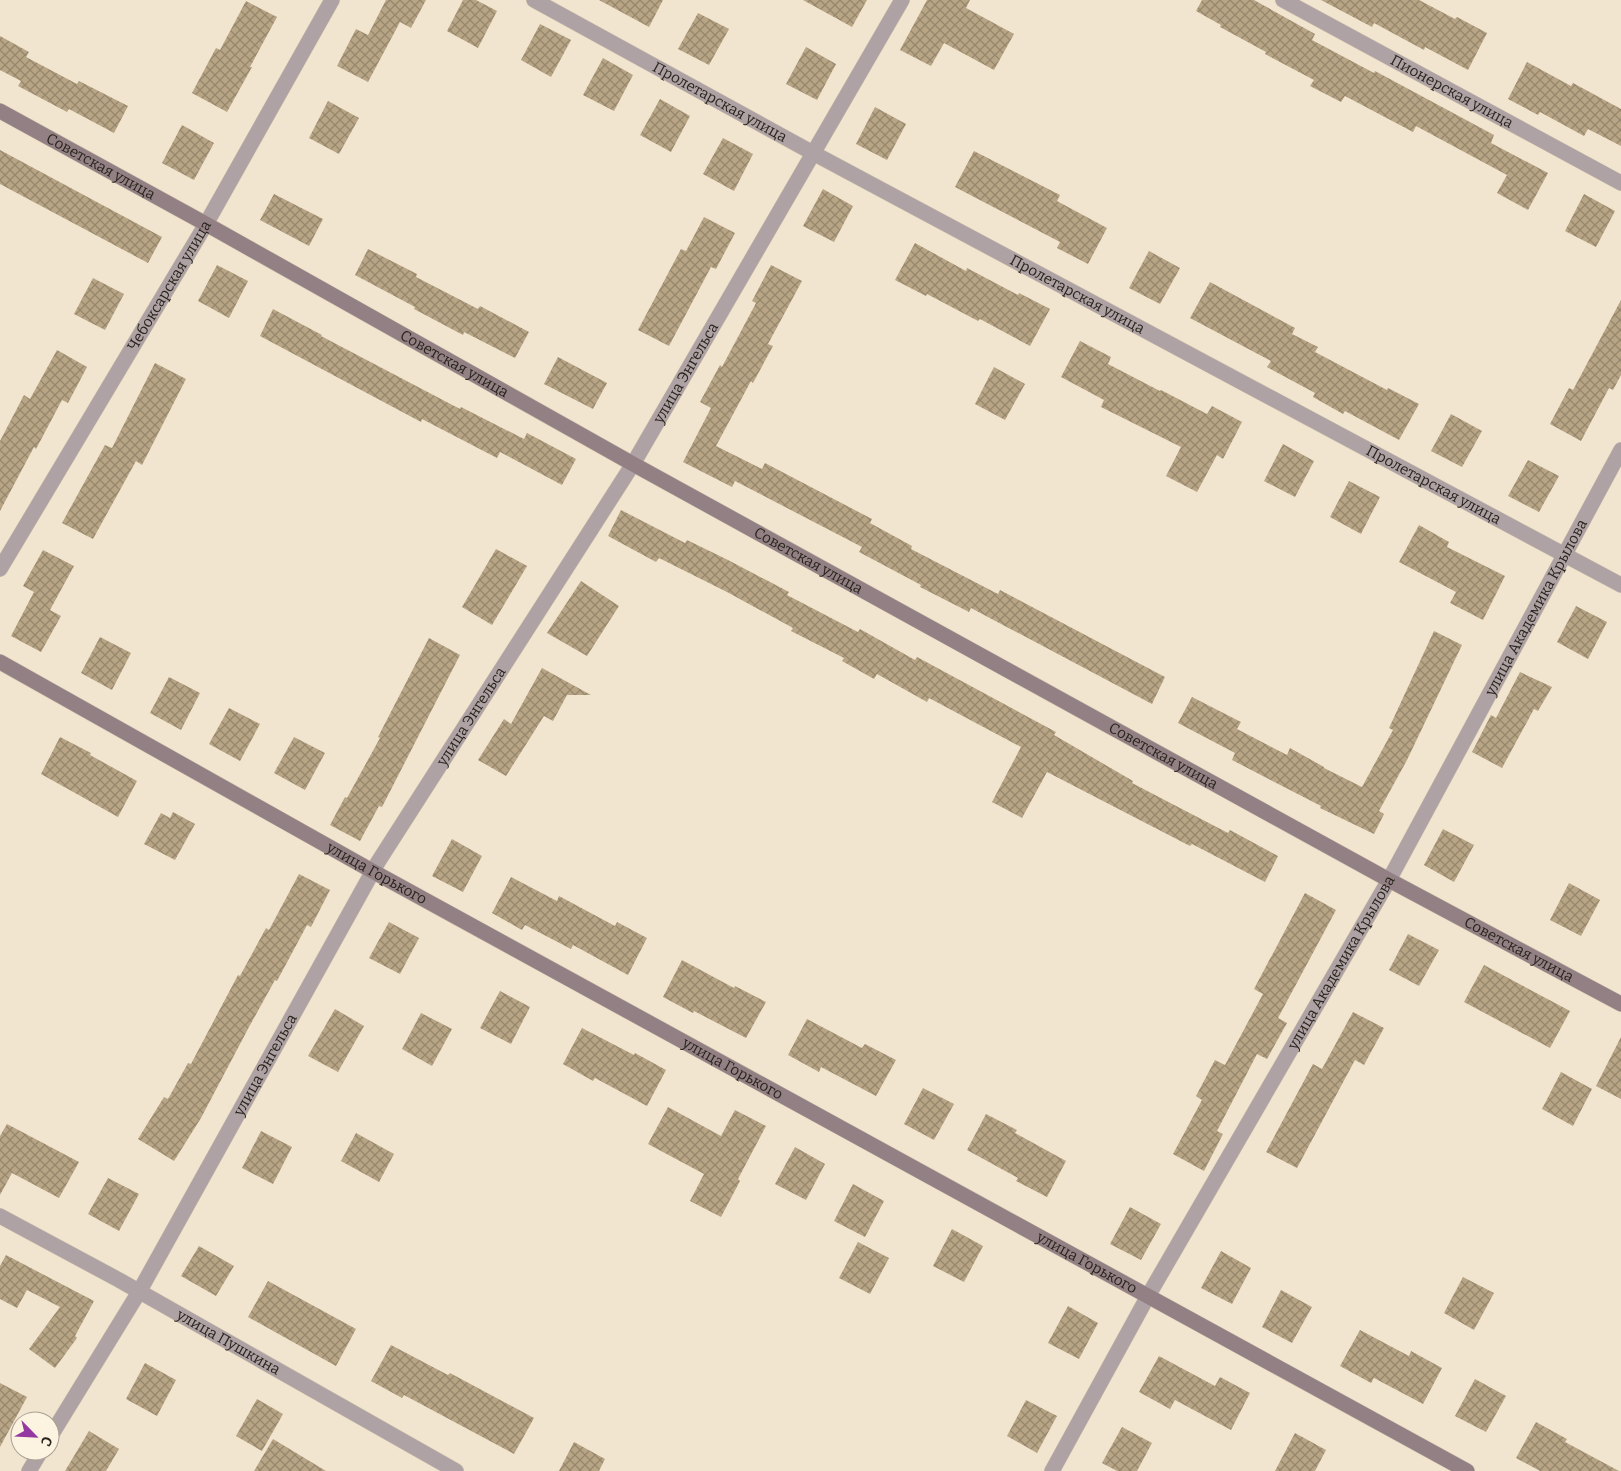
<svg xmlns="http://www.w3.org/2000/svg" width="1621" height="1471" viewBox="0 0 1621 1471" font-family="Bitter,serif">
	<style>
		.building { fill: url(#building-cross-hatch) }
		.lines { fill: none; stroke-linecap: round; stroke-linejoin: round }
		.street-casing { stroke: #cec2af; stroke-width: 16 }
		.secondary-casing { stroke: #cec2af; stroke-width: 16 }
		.street { stroke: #aea2a4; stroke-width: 15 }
		.secondary { stroke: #928084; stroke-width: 15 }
		.labels { text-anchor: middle; stroke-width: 4.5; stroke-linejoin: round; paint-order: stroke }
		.street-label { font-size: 15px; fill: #29241c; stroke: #fdf3e1 }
	</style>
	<defs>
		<pattern id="building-cross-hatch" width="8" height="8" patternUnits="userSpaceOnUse" patternTransform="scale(1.25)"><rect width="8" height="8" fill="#b8a585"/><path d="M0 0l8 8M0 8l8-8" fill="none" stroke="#96866c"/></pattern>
	</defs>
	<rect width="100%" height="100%" fill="#f2e5cf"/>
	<g class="building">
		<polygon points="386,0 426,0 411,28 400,22 368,82 337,66 356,29 368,35"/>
		<polygon points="463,0 476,0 497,11 478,48 447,31"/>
		<polygon points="599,0 663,0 649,27"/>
		<polygon points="803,0 867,0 852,27"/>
		<polygon points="927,0 970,0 966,8 1014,34 994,70 944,43 931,66 900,50"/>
		<polygon points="1202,0 1254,0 1315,34 1312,40 1374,73 1375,71 1494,135 1491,143 1548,173 1528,210 1497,193 1507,175 1416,126 1413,132 1345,96 1341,102 1310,86 1314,80 1265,54 1266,52 1220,27 1221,25 1196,11"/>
		<polygon points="1321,0 1419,0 1455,19 1457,17 1487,33 1468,70 1425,47 1424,50 1374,23 1372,27"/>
		<polygon points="246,1 277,17 250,67 252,67 227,112 192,93 216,48 220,50"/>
		<polygon points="698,13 729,29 709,65 678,49"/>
		<polygon points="540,24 571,40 551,77 521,60"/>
		<polygon points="0,36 29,52 26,57 77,84 79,81 128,106 114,133 69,109 67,112 18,86 21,81 0,70"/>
		<polygon points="806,47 836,64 817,100 786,84"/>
		<polygon points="603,58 633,75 614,111 583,95"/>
		<polygon points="1527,62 1571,86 1573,83 1621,109 1621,146 1588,129 1584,136 1540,112 1538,115 1508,99"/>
		<polygon points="660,99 690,116 671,152 640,135"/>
		<polygon points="328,101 359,118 339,154 309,138"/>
		<polygon points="875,107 906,124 887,160 856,144"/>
		<polygon points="182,125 214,143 194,180 162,163"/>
		<polygon points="723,138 753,154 734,191 703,174"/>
		<polygon points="0,150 162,237 148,263 0,184"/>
		<polygon points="974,151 1060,195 1057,201 1107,228 1088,264 1057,248 1060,242 955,187"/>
		<polygon points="823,189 853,206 834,242 803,226"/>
		<polygon points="274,194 323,219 309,246 260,220"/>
		<polygon points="1584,194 1615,211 1596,247 1565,231"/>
		<polygon points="704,217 735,233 716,269 711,267 669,346 638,330 681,249 686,251"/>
		<polygon points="915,243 966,271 967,268 1018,295 1019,293 1050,309 1030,346 980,319 978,321 927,294 926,296 895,280"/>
		<polygon points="368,249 417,274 416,277 478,309 480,306 529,332 515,358 464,332 463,335 414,309 415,307 355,275"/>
		<polygon points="1149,251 1180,268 1160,304 1129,288"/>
		<polygon points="217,265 248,281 229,318 198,301"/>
		<polygon points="771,265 802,281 768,344 773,346 753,383 751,381 716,446 762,469 765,463 872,519 870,523 912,546 911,549 998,594 1000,590 1165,677 1152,704 971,608 969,612 920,587 921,585 859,552 862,547 735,481 732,487 683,462 711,408 700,402 720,365 722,367 756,303 752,301"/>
		<polygon points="93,278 124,294 105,330 74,314"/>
		<polygon points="1210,282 1295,328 1292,334 1318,347 1315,352 1387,390 1388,388 1419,404 1399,440 1345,411 1343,414 1313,397 1315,393 1267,367 1271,361 1190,318"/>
		<polygon points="1621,300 1621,375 1613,390 1609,388 1581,441 1550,424 1569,388 1573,390"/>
		<polygon points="273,309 322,335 321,336 460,409 461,407 524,439 527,433 576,459 562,485 500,452 497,458 422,419 421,422 260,336"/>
		<polygon points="1080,341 1111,357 1108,364 1160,391 1161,390 1207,414 1212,406 1242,422 1223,459 1217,455 1197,492 1166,476 1181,447 1101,407 1104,400 1061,377"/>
		<polygon points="57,350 87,367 68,403 62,400 36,449 34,447 0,511 0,441 24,395 30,399"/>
		<polygon points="558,357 607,383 593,409 544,384"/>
		<polygon points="155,363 186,379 142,465 136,461 93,539 62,523 105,445 112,448"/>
		<polygon points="994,367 1025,384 1005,420 975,404"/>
		<polygon points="1451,414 1482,431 1462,467 1431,451"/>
		<polygon points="1283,444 1314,461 1295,497 1264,481"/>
		<polygon points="1528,460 1559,476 1539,512 1508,496"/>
		<polygon points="1349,481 1380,497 1361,534 1330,517"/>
		<polygon points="621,510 685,543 687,540 728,560 789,592 787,595 858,632 860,629 915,660 917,657 1056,732 1054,735 1133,781 1132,783 1228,833 1230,830 1278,856 1265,882 1192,844 1190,846 1047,772 1022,818 992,802 1021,747 929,698 927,702 877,674 874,679 842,661 844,658 791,631 793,628 727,592 659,558 656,562 608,536"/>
		<polygon points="1419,525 1449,542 1447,547 1505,576 1483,620 1450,603 1456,592 1399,562"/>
		<polygon points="496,549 527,566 492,625 462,607"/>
		<polygon points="43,550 74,566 50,610 61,616 41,652 11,636 34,592 23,586"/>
		<polygon points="581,581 619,606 587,656 547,633"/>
		<polygon points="1576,606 1607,622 1588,659 1557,642"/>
		<polygon points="1434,631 1462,645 1407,760 1379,811 1384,814 1374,834 1320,808 1321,806 1232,760 1235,753 1178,723 1192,697 1241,722 1237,729 1287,755 1290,748 1324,767 1324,768 1362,787 1393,730 1389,728"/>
		<polygon points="100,637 131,653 112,690 81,673"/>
		<polygon points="429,638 460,655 382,807 379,806 360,841 330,825 345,797 347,798 380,738 378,737"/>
		<polygon points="542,668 591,695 567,695 553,721 544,716 506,776 478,760 504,719 511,724"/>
		<polygon points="1520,672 1552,687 1538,711 1534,709 1502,768 1472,752 1491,715 1496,718"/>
		<polygon points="169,677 200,693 181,730 150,713"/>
		<polygon points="229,708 260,724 240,761 209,744"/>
		<polygon points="60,737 91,753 90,755 137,781 118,817 41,774"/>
		<polygon points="294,737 325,753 305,790 274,773"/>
		<polygon points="173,812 195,824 175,860 144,844 161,813 170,818"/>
		<polygon points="1443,829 1474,845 1454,882 1424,865"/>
		<polygon points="452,839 482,856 463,892 432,876"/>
		<polygon points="299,874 330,890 311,927 307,925 277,981 275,980 249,1027 201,1118 174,1161 138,1139 164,1097 168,1099 188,1063 191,1064 238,975 240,976 266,928 269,930"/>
		<polygon points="511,877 557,901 559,896 615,926 617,922 647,938 628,975 573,945 571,949 525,925 522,930 492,913"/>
		<polygon points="1569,883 1600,900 1581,936 1550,920"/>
		<polygon points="1305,893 1336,910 1278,1018 1287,1023 1267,1059 1257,1054 1217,1131 1223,1134 1204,1171 1173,1154 1202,1100 1196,1096 1215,1060 1225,1065 1263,994 1254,989"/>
		<polygon points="389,922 419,938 400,974 369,958"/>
		<polygon points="1408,934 1439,950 1419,986 1389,970"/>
		<polygon points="682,960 734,988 735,986 766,1002 746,1038 694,1011 693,1013 663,997"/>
		<polygon points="1484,965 1570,1011 1550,1048 1464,1002"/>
		<polygon points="500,991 530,1007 511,1044 480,1028"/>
		<polygon points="335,1009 364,1026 338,1072 308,1056"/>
		<polygon points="1353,1012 1384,1028 1364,1065 1355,1060 1297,1168 1266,1152 1313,1064 1322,1069"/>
		<polygon points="421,1013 452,1029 432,1066 402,1049"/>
		<polygon points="807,1019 862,1048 865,1044 896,1060 876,1096 821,1067 819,1072 788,1055"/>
		<polygon points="582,1028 634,1055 635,1053 666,1070 647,1106 595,1078 593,1081 563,1064"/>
		<polygon points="1621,1037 1621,1099 1596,1086"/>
		<polygon points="1561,1072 1592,1089 1573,1126 1542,1109"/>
		<polygon points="923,1088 954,1104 934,1140 904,1124"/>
		<polygon points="668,1107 721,1136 735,1110 766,1126 738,1179 740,1181 721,1217 690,1201 704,1174 648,1144"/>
		<polygon points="986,1114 1017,1130 1015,1133 1066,1161 1047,1197 1016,1181 1018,1178 967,1150"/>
		<polygon points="7,1124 79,1162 59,1198 12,1173 0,1195 0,1136"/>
		<polygon points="261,1131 292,1147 273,1184 242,1168"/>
		<polygon points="356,1133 394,1154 379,1182 341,1161"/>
		<polygon points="795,1147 825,1164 806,1200 775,1184"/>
		<polygon points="108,1178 139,1194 119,1231 88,1214"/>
		<polygon points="853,1184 884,1201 865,1237 834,1221"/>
		<polygon points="1130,1207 1161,1224 1141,1260 1110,1244"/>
		<polygon points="952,1229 983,1246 964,1282 933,1266"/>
		<polygon points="858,1242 889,1258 870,1294 839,1278"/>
		<polygon points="199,1246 234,1266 216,1296 181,1276"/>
		<polygon points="1221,1251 1251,1268 1232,1304 1201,1288"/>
		<polygon points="6,1255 94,1301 75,1336 77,1338 55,1368 29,1349 60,1307 27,1290 17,1308 0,1299 0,1266"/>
		<polygon points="1463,1277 1494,1293 1474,1330 1444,1313"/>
		<polygon points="268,1281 356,1329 336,1366 248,1317"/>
		<polygon points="1281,1290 1312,1307 1292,1343 1262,1327"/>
		<polygon points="1068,1306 1098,1323 1079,1359 1048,1343"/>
		<polygon points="1360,1330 1409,1356 1411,1351 1442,1368 1423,1404 1374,1378 1371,1383 1340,1366"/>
		<polygon points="391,1345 448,1375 450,1373 534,1418 514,1454 404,1395 402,1398 371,1381"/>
		<polygon points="1159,1356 1215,1386 1220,1377 1250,1393 1231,1430 1175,1400 1170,1409 1139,1392"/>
		<polygon points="145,1363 176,1380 157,1416 126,1399"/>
		<polygon points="1475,1379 1506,1396 1486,1432 1455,1416"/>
		<polygon points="0,1383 27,1397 0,1447"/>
		<polygon points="257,1399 283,1414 262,1451 236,1436"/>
		<polygon points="1026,1400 1057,1416 1037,1453 1007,1436"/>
		<polygon points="1536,1422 1567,1439 1565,1442 1619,1471 1540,1471 1516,1458"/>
		<polygon points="1122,1427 1152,1443 1137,1471 1117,1471 1102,1463"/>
		<polygon points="89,1431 119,1449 106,1471 65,1471"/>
		<polygon points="1295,1433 1326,1450 1315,1471 1275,1471"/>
		<polygon points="273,1439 326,1471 254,1471"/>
		<polygon points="574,1442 605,1459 599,1471 559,1471"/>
	</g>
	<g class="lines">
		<defs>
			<g id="street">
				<path id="s1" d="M534,0L813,153L1621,585"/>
				<path id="s2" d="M1283,0L1621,183"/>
				<path id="s3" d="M0,569L206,224L332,0"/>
				<path id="s4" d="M0,1216L119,1280L456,1471"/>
				<path id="s5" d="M50,1437L139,1292L378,862L633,464L902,0"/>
				<polyline points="29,1471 41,1451"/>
				<path id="s6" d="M1052,1471L1148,1296L1389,880L1621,450"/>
			</g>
			<g id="secondary">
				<path id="s7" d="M0,111L206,224L633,464L1389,880L1621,1004"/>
				<path id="s8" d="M0,662L374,872L1467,1471"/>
			</g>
		</defs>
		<use href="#street" class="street-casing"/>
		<use href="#secondary" class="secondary-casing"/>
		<use href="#street" class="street"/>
		<use href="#secondary" class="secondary"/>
	</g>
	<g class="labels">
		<g class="street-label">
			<text dy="5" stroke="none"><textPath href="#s2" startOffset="192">Пионерская улица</textPath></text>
			<text dy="5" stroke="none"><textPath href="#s1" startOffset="212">Пролетарская улица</textPath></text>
			<text dy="5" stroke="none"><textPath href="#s7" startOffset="115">Советская улица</textPath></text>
			<text dy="5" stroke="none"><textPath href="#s3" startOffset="330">Чебоксарская улица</textPath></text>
			<text dy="5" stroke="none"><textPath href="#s1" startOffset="618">Пролетарская улица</textPath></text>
			<text dy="5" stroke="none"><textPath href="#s7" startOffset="520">Советская улица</textPath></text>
			<text dy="5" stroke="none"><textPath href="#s5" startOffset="1240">улица Энгельса</textPath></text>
			<text dy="5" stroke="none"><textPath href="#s1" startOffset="1022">Пролетарская улица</textPath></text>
			<text dy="5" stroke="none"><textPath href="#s7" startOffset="925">Советская улица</textPath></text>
			<text dy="5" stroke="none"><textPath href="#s6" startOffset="990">улица Академика Крылова</textPath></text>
			<text dy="5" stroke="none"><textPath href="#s5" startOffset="835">улица Энгельса</textPath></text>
			<text dy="5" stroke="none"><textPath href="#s7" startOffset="1330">Советская улица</textPath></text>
			<text dy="5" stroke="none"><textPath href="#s8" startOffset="432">улица Горького</textPath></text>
			<text dy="5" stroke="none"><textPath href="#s7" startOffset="1735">Советская улица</textPath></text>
			<text dy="5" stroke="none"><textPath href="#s6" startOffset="585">улица Академика Крылова</textPath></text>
			<text dy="5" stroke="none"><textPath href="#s5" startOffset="430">улица Энгельса</textPath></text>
			<text dy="5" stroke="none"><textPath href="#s8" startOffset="838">улица Горького</textPath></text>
			<text dy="5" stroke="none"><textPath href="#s8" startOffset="1242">улица Горького</textPath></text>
			<text dy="5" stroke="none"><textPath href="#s4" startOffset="261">улица Пушкина</textPath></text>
		</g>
	</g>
	<g transform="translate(35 1436) rotate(114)"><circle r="24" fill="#fdf3e1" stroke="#a8a092"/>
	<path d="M0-4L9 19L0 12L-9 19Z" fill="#9438a2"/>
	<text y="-8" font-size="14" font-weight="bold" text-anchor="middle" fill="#29241c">С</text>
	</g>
</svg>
